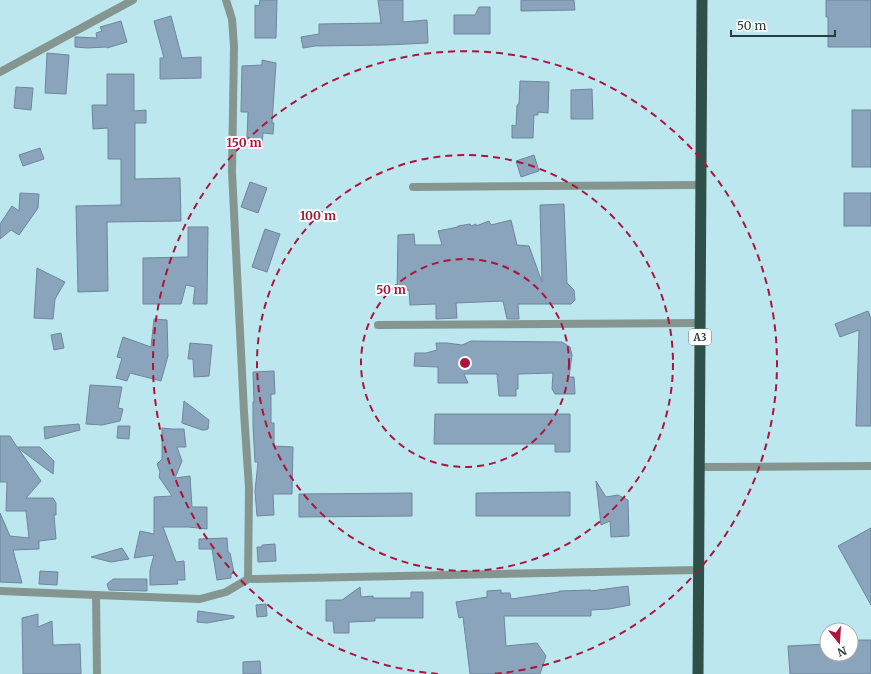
<svg xmlns="http://www.w3.org/2000/svg" width="871" height="674" viewBox="0 0 871 674" font-family="Merriweather,serif">
	<style>
		.building { fill: #89a4bb; stroke: #6d879d }
		.lines { fill: none; stroke-linecap: round; stroke-linejoin: round }
		.minor { stroke: #859691; stroke-width: 8 }
		.trunk { stroke: #2e5048; stroke-width: 11 }
		.ring { fill: none; stroke: #ab153b; stroke-width: 2; stroke-dasharray: 7 5 }
		.labels { text-anchor: middle; stroke-width: 4; stroke-linejoin: round; paint-order: stroke }
		.shield { fill: #fff; stroke: #6b7679; stroke-width: 1 }
		.shield-label { font-size: 10px; font-weight: bold; fill: #2b3c3f }
		.centre { fill: #ab153b; stroke: #fff; stroke-width: 2 }
		.ring-label { font-size: 12px; text-anchor: middle; font-weight: bold; fill: #ab153b; stroke: #fff; stroke-width: 4; stroke-linejoin: round; paint-order: stroke }
	</style>
	<rect width="100%" height="100%" fill="#bde7ef"/>
	<g class="building">
		<polygon points="260,0 277,0 276,38 255,38 255,5 259,6"/>
		<polygon points="378,0 403,0 403,22 427,20 428,43 386,45 315,46 303,48 301,37 319,34 319,24 381,23"/>
		<polygon points="521,0 574,0 575,10 521,11"/>
		<polygon points="826,0 871,0 871,47 828,47 828,17 826,17"/>
		<polygon points="479,7 490,7 490,34 454,34 454,15 475,15"/>
		<polygon points="171,16 182,58 201,57 201,78 160,79 160,58 164,58 154,21"/>
		<polygon points="121,21 127,42 107,48 106,47 88,48 75,47 75,37 77,37 97,38 96,33 102,31 100,27"/>
		<polygon points="47,53 69,55 66,94 45,93"/>
		<polygon points="262,60 276,63 272,123 274,123 273,134 263,133 262,145 246,143 247,137 248,112 241,112 242,66 262,65"/>
		<polygon points="107,74 134,74 134,111 146,110 146,123 135,123 135,179 180,178 181,221 107,222 108,291 78,292 76,206 121,205 121,159 108,159 108,128 93,129 92,105 107,105"/>
		<polygon points="520,81 549,82 548,113 538,112 538,115 534,115 533,138 512,138 512,125 516,126 517,105 519,104"/>
		<polygon points="16,87 33,88 31,110 14,108"/>
		<polygon points="592,89 593,119 571,119 571,90"/>
		<rect x="852" y="110" width="19" height="57"/>
		<polygon points="40,148 44,159 23,166 19,155"/>
		<polygon points="534,155 539,171 521,177 516,161"/>
		<polygon points="250,182 267,188 258,213 241,207"/>
		<polygon points="20,193 39,194 38,208 19,235 11,230 0,239 0,224 12,206 19,211"/>
		<rect x="844" y="193" width="27" height="33"/>
		<polygon points="564,204 567,283 574,290 575,300 571,304 518,304 519,319 507,319 503,301 456,303 457,318 436,319 436,304 410,305 409,290 397,289 398,235 414,234 415,245 442,245 438,231 458,227 458,226 470,224 471,226 476,224 476,226 489,221 491,225 511,220 517,245 529,246 542,282 540,205"/>
		<polygon points="188,227 208,227 207,304 193,304 195,287 186,285 181,304 143,304 143,258 188,257"/>
		<polygon points="265,229 280,234 267,272 252,267"/>
		<polygon points="37,268 65,282 55,299 53,319 34,318"/>
		<polygon points="868,311 871,318 871,426 856,426 859,330 840,337 835,324"/>
		<polygon points="154,319 167,320 168,356 161,381 130,373 127,381 116,378 122,358 117,357 123,337 151,347"/>
		<polygon points="61,333 64,348 54,350 51,335"/>
		<polygon points="471,341 562,342 570,347 572,355 569,377 574,377 575,394 555,394 552,389 553,373 518,374 518,389 516,389 516,396 499,396 497,374 464,374 468,383 438,383 438,367 414,366 415,353 426,353 437,350 436,343 447,343 462,345"/>
		<polygon points="190,343 212,345 209,376 194,377 193,359 188,359"/>
		<polygon points="274,371 275,394 271,394 271,423 274,423 274,446 293,447 292,494 273,494 274,515 257,516 255,491 258,462 255,462 253,425 253,402 254,402 253,372"/>
		<polygon points="90,385 122,387 118,408 123,409 120,421 102,425 86,424"/>
		<polygon points="184,401 209,420 208,429 205,430 202,430 182,423"/>
		<polygon points="435,414 570,414 570,452 555,452 555,444 434,444"/>
		<polygon points="79,424 80,430 45,439 44,427"/>
		<polygon points="118,426 130,426 129,439 117,438"/>
		<polygon points="162,428 172,429 184,429 186,447 177,447 182,461 175,478 190,476 192,507 207,507 207,529 188,527 163,527 176,562 184,561 185,580 177,580 178,584 150,585 150,570 154,555 134,558 140,531 154,534 154,497 172,496 159,477 160,472 157,464 162,459"/>
		<polygon points="0,436 10,436 17,447 40,447 54,461 53,474 18,448 41,481 26,498 53,498 56,503 56,515 54,515 56,539 39,541 39,549 13,550 22,583 0,582 0,513 10,536 29,538 26,511 6,511 7,482 0,482"/>
		<polygon points="596,481 606,497 618,495 628,500 629,536 611,537 610,521 601,525"/>
		<polygon points="570,492 570,516 476,516 476,493"/>
		<polygon points="412,493 412,516 299,517 299,494"/>
		<polygon points="871,528 871,605 838,546"/>
		<polygon points="227,538 228,552 230,553 234,573 231,574 231,578 217,580 212,549 199,549 199,539"/>
		<polygon points="275,544 276,561 258,562 257,547 262,547 262,545"/>
		<polygon points="122,548 129,559 111,562 91,557"/>
		<polygon points="40,571 58,572 57,585 39,584"/>
		<polygon points="113,579 147,579 147,591 109,590 107,584"/>
		<polygon points="628,586 630,605 609,609 591,610 591,616 504,616 506,646 537,643 546,656 540,674 470,674 463,617 459,618 456,602 487,597 487,591 501,590 501,593 510,593 511,599 559,592 559,591 591,590 591,591"/>
		<polygon points="360,587 361,597 373,596 373,598 411,598 411,592 423,592 423,618 375,618 375,621 349,622 349,633 334,633 333,621 326,621 326,600 342,600"/>
		<polygon points="266,604 267,616 257,617 256,605"/>
		<polygon points="198,611 234,616 234,618 207,623 197,622"/>
		<polygon points="38,614 38,627 52,621 53,645 80,644 81,674 23,674 22,618"/>
		<polygon points="851,640 871,640 871,674 790,674 788,646 827,644 827,654 851,654"/>
		<polygon points="260,661 261,674 243,674 243,662"/>
	</g>
	<g class="lines">
		<g class="minor">
			<polyline points="226,0 232,19 234,46 232,172 244,412 249,488 248,579"/>
			<polyline points="0,72 133,0"/>
			<polyline points="413,187 700,185"/>
			<polyline points="378,325 700,323"/>
			<polyline points="700,467 871,466"/>
			<polyline points="0,591 96,595 200,599 226,592 248,579 699,570"/>
			<polyline points="96,595 97,674"/>
		</g>
		<polyline class="trunk" points="698,674 702,0"/>
	</g>
	<g class="ring">
		<circle cx="465" cy="363" r="104"/>
		<circle cx="465" cy="363" r="208"/>
		<path d="M438 674A312 312 0 1 1 492 674"/>
	</g>
	<g class="labels">
		<rect class="shield" x="689" y="329" width="22" height="16" rx="3"/>
		<g class="shield-label">
			<text x="700" y="341">A3</text>
		</g>
	</g>
	<circle cx="465" cy="363" r="6" class="centre"/>
	<g class="ring-label">
		<text x="244" y="147">150 m</text>
		<text x="318" y="220">100 m</text>
		<text x="391" y="294">50 m</text>
	</g>
	<g transform="translate(839 642) rotate(162)"><circle r="19" fill="#ffffff" stroke="#aab1b2"/>
	<path d="M0-3L7 15L0 10L-7 15Z" fill="#ab153b"/>
	<text y="-6" font-size="11" font-weight="bold" text-anchor="middle" fill="#2b3c3f">N</text>
	</g>
	<path d="M731 30v6h104v-6" fill="none" stroke="#2b3c3f" stroke-width="2"/>
	<text x="737" y="30" font-size="12" fill="#2b3c3f" stroke="#ffffff" stroke-width="3" paint-order="stroke">50 m</text>
</svg>
